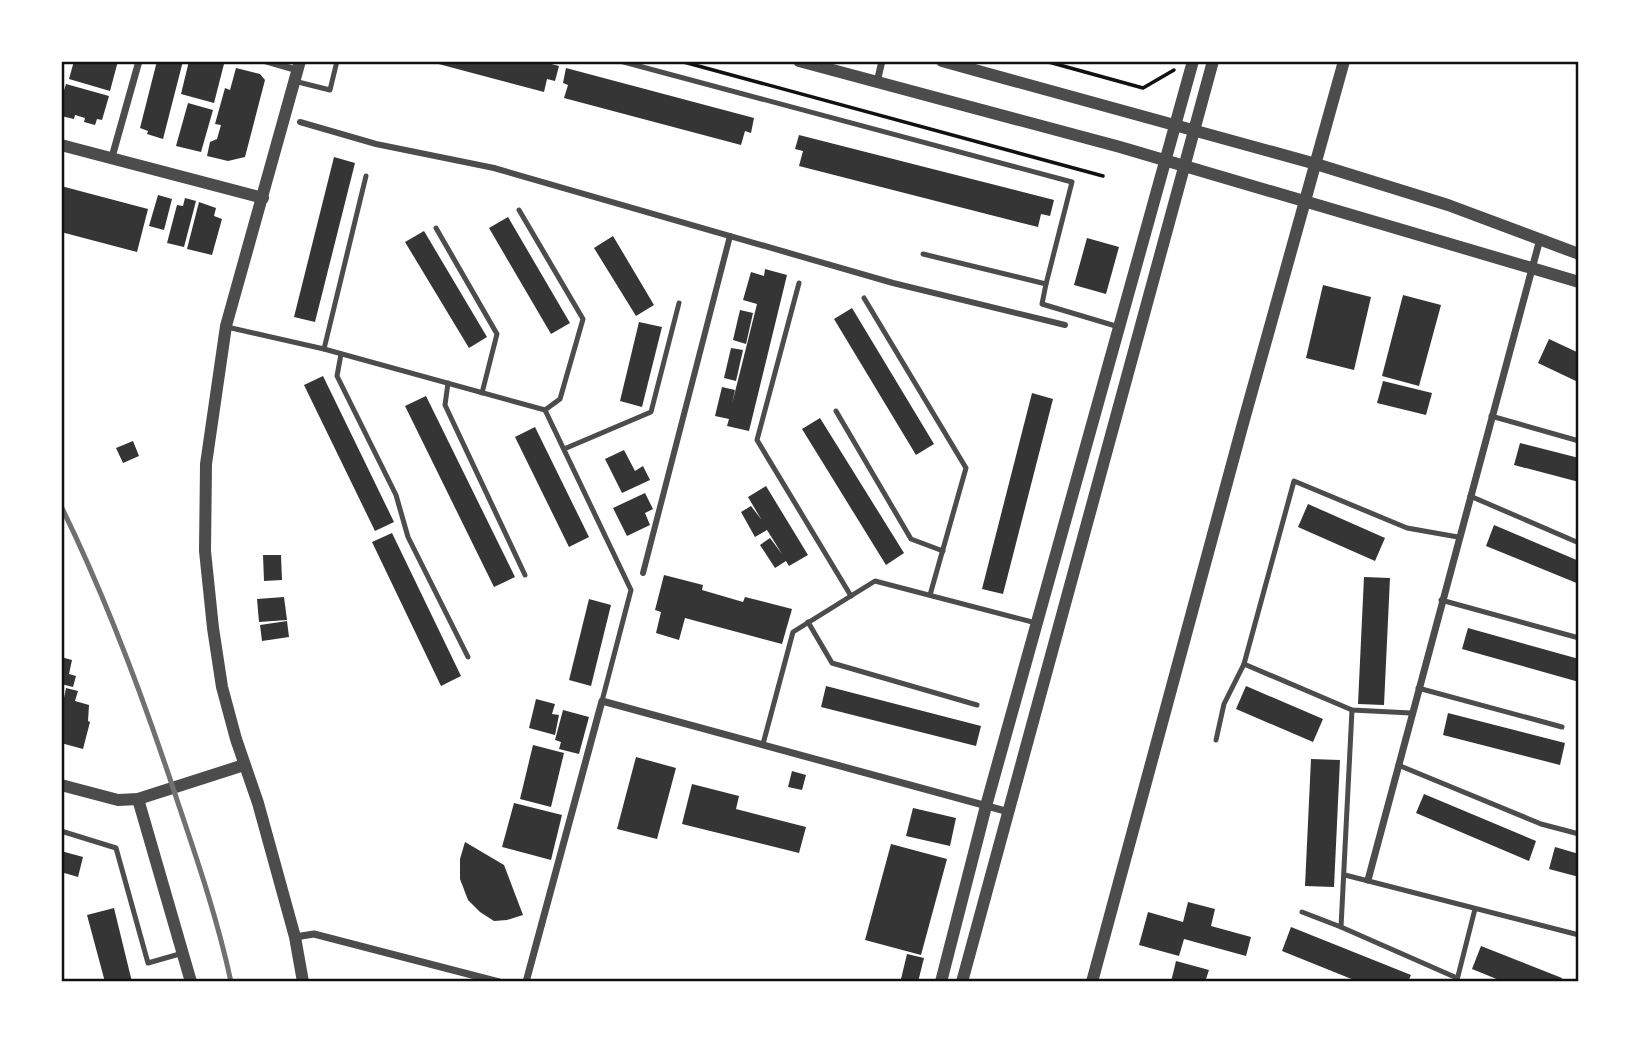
<svg xmlns="http://www.w3.org/2000/svg" width="1640" height="1043" viewBox="0 0 1640 1043" font-family="Ubuntu,sans-serif">
	<style>
		.building { fill: #353535 }
		.lines { fill: none; stroke-linecap: round; stroke-linejoin: round }
		.path { stroke: #111; stroke-width: 3.5 }
		.service { stroke: #4c4c4c; stroke-width: 5 }
		.pedestrian { stroke: #4c4c4c; stroke-width: 6 }
		.minor { stroke: #4c4c4c; stroke-width: 7 }
		.tertiary { stroke: #4c4c4c; stroke-width: 12 }
		.rail { stroke: #707070; stroke-width: 5 }
		.neatline { fill: none; stroke: #111; stroke-width: 2.5 }
	</style>
	<rect width="100%" height="100%" fill="#fff"/>
	<g class="building">
		<polygon points="74,61 118,61 110,91 69,79"/>
		<polygon points="157,61 183,61 163,139 147,134 148,131 140,128"/>
		<polygon points="189,61 212,61 224,64 214,103 181,94"/>
		<polygon points="540,61 559,66 555,81 547,79 544,92 431,62"/>
		<polygon points="236,68 260,74 265,80 245,157 228,161 207,156 210,142 217,139 221,125 215,124 225,88 230,90"/>
		<polygon points="566,68 754,118 751,133 745,131 741,145 564,98 568,85 563,83"/>
		<polygon points="66,84 109,96 102,120 97,119 95,125 84,122 85,118 75,115 74,119 61,116 61,100"/>
		<polygon points="188,103 213,110 201,152 176,146"/>
		<polygon points="799,135 1054,200 1050,216 1041,214 1038,227 799,166 803,151 795,149"/>
		<polygon points="334,157 355,163 315,322 294,317"/>
		<polygon points="61,186 148,209 137,252 61,232"/>
		<polygon points="158,195 172,199 164,230 149,226"/>
		<polygon points="185,198 196,201 184,247 167,243 177,205 183,206"/>
		<polygon points="199,202 216,208 214,216 222,219 212,255 187,249"/>
		<polygon points="508,217 570,323 551,334 489,228"/>
		<polygon points="424,231 487,337 469,348 405,242"/>
		<polygon points="613,236 654,305 636,316 594,248"/>
		<polygon points="1087,238 1119,247 1106,294 1074,285"/>
		<polygon points="765,269 787,275 749,431 727,426 729,419 715,416 722,387 735,390 732,404 757,304 743,300 751,272 764,276"/>
		<polygon points="1323,285 1371,297 1354,370 1306,358"/>
		<polygon points="1403,295 1441,305 1419,386 1382,376"/>
		<polygon points="852,308 934,444 916,455 834,319"/>
		<polygon points="740,310 753,313 746,344 733,340"/>
		<polygon points="639,322 662,327 642,407 620,401"/>
		<polygon points="1549,339 1579,353 1578,382 1538,363"/>
		<polygon points="731,348 743,350 736,381 724,378"/>
		<polygon points="323,376 394,522 375,531 304,385"/>
		<polygon points="1383,381 1432,393 1426,415 1377,403"/>
		<polygon points="1032,393 1053,399 1003,594 982,589"/>
		<polygon points="426,396 515,577 494,587 405,406"/>
		<polygon points="820,418 904,553 886,565 802,429"/>
		<polygon points="535,427 589,537 569,547 515,437"/>
		<polygon points="133,441 139,456 123,463 116,448"/>
		<polygon points="1520,443 1579,458 1579,482 1514,465"/>
		<polygon points="624,450 635,471 643,466 650,480 622,493 605,459"/>
		<polygon points="766,486 808,555 789,566 786,561 775,568 760,545 770,538 782,554 767,530 755,537 741,512 751,506 761,519 748,497"/>
		<polygon points="645,493 653,509 645,513 650,525 627,536 613,508"/>
		<polygon points="1308,504 1385,538 1375,561 1298,527"/>
		<polygon points="1494,525 1579,561 1579,584 1486,546"/>
		<polygon points="392,533 461,676 441,686 372,542"/>
		<polygon points="263,555 281,555 282,580 264,581"/>
		<polygon points="664,575 703,585 702,590 743,602 745,597 792,609 782,644 685,618 679,640 656,633 661,612 655,610"/>
		<polygon points="1364,577 1390,578 1384,705 1358,704"/>
		<polygon points="284,597 287,620 259,622 257,599"/>
		<polygon points="589,599 611,605 591,686 569,680"/>
		<polygon points="287,621 289,637 262,641 260,625"/>
		<polygon points="1468,628 1579,659 1579,682 1462,649"/>
		<polygon points="61,657 72,660 69,674 76,676 73,687 61,684"/>
		<polygon points="826,686 981,726 976,746 821,707"/>
		<polygon points="1246,686 1323,719 1313,742 1236,709"/>
		<polygon points="66,688 78,691 75,701 89,705 88,721 90,722 83,749 61,743 61,697 64,698"/>
		<polygon points="536,699 555,704 552,714 559,715 555,735 529,728"/>
		<polygon points="563,710 589,717 579,754 559,749 561,742 555,740"/>
		<polygon points="1448,713 1565,743 1560,765 1443,735"/>
		<polygon points="533,745 564,753 551,807 520,799"/>
		<polygon points="636,757 676,768 657,839 617,829"/>
		<polygon points="1311,759 1340,760 1334,887 1305,886"/>
		<polygon points="792,771 806,775 802,790 788,787"/>
		<polygon points="692,784 739,796 736,809 806,827 799,853 682,824"/>
		<polygon points="1424,794 1536,841 1529,861 1416,813"/>
		<polygon points="514,803 562,815 551,860 502,847"/>
		<polygon points="913,808 956,818 950,846 906,836"/>
		<polygon points="465,842 504,865 523,915 507,920 494,921 480,912 468,900 460,879 460,859"/>
		<polygon points="891,844 947,859 921,955 865,940"/>
		<polygon points="1555,847 1579,854 1579,877 1549,869"/>
		<polygon points="61,851 83,857 78,877 61,872"/>
		<polygon points="1188,902 1215,909 1211,926 1251,937 1246,956 1184,939 1179,956 1139,945 1148,912 1183,922"/>
		<polygon points="114,908 132,982 105,982 87,915"/>
		<polygon points="1291,927 1411,975 1408,982 1359,982 1282,951"/>
		<polygon points="1481,946 1562,978 1560,982 1504,982 1472,969"/>
		<polygon points="907,954 924,958 918,982 901,979"/>
		<polygon points="1176,961 1209,970 1205,982 1171,982"/>
	</g>
	<g class="lines">
		<g class="path">
			<polyline points="680,61 1103,176"/>
			<polyline points="1045,61 1143,88 1174,70"/>
		</g>
		<g class="service">
			<polyline points="620,61 1072,182 1046,284"/>
			<polyline points="294,81 330,90 337,61"/>
			<polyline points="436,228 497,334 482,393"/>
			<polyline points="923,254 1046,284 1042,304 1119,327"/>
			<polyline points="799,283 757,440 851,596"/>
			<polyline points="864,298 966,468 930,595"/>
			<polyline points="227,327 324,349 545,410 560,399 583,319 519,210"/>
			<polyline points="324,349 366,176"/>
			<polyline points="341,354 337,376 396,495 408,537 468,657"/>
			<polyline points="448,383 445,405 525,575"/>
			<polyline points="545,410 631,590 602,701"/>
			<polyline points="836,411 911,539 943,551"/>
			<polyline points="1491,416 1579,441"/>
			<polyline points="564,449 651,412 679,303"/>
			<polyline points="1470,496 1579,543"/>
			<polyline points="1441,600 1579,638"/>
			<polyline points="808,622 832,663 977,705"/>
			<polyline points="1244,664 1352,710 1411,713"/>
			<polyline points="1418,688 1562,727"/>
			<polyline points="1216,740 1224,704 1244,664 1294,481 1407,528 1458,537"/>
			<polyline points="763,744 793,632 875,581 1036,623"/>
			<polyline points="1398,765 1541,824 1579,834"/>
			<polyline points="61,831 116,848 148,963 183,953"/>
			<polyline points="1345,875 1579,935"/>
			<polyline points="1302,912 1341,927 1457,978"/>
			<polyline points="1341,927 1352,710"/>
			<polyline points="1457,980 1475,909"/>
		</g>
		<g class="pedestrian">
			<polyline points="300,122 376,144 494,168 893,283 1065,325"/>
			<polyline points="643,573 730,236"/>
		</g>
		<g class="minor">
			<polyline points="266,61 297,70"/>
			<polyline points="877,82 882,61"/>
			<polyline points="112,157 139,61"/>
			<polyline points="1368,880 1540,239"/>
			<polyline points="295,937 314,934 499,982"/>
			<polyline points="526,982 602,701 1009,812"/>
		</g>
		<g class="tertiary">
			<polyline points="300,61 226,326 206,464 205,551 213,628 222,687 236,739 258,803 295,937 303,982"/>
			<polyline points="799,61 1120,147 1579,282"/>
			<polyline points="942,61 1316,164 1448,205 1579,254"/>
			<polyline points="61,145 263,198"/>
			<polyline points="61,785 118,800 138,799 244,765"/>
			<polyline points="138,799 191,982"/>
			<polyline points="941,982 986,806 1193,61"/>
			<polyline points="962,982 1213,61"/>
			<polyline points="1092,982 1242,427 1344,61"/>
		</g>
		<path class="rail" d="M61,506C108,602 145,702 178,803C198,862 218,921 231,982"/>
	</g>
	<rect width="1640" height="1043" fill="none" stroke="#ffffff" stroke-width="126"/>
	<rect x="63" y="63" width="1514" height="917" class="neatline"/>
</svg>
